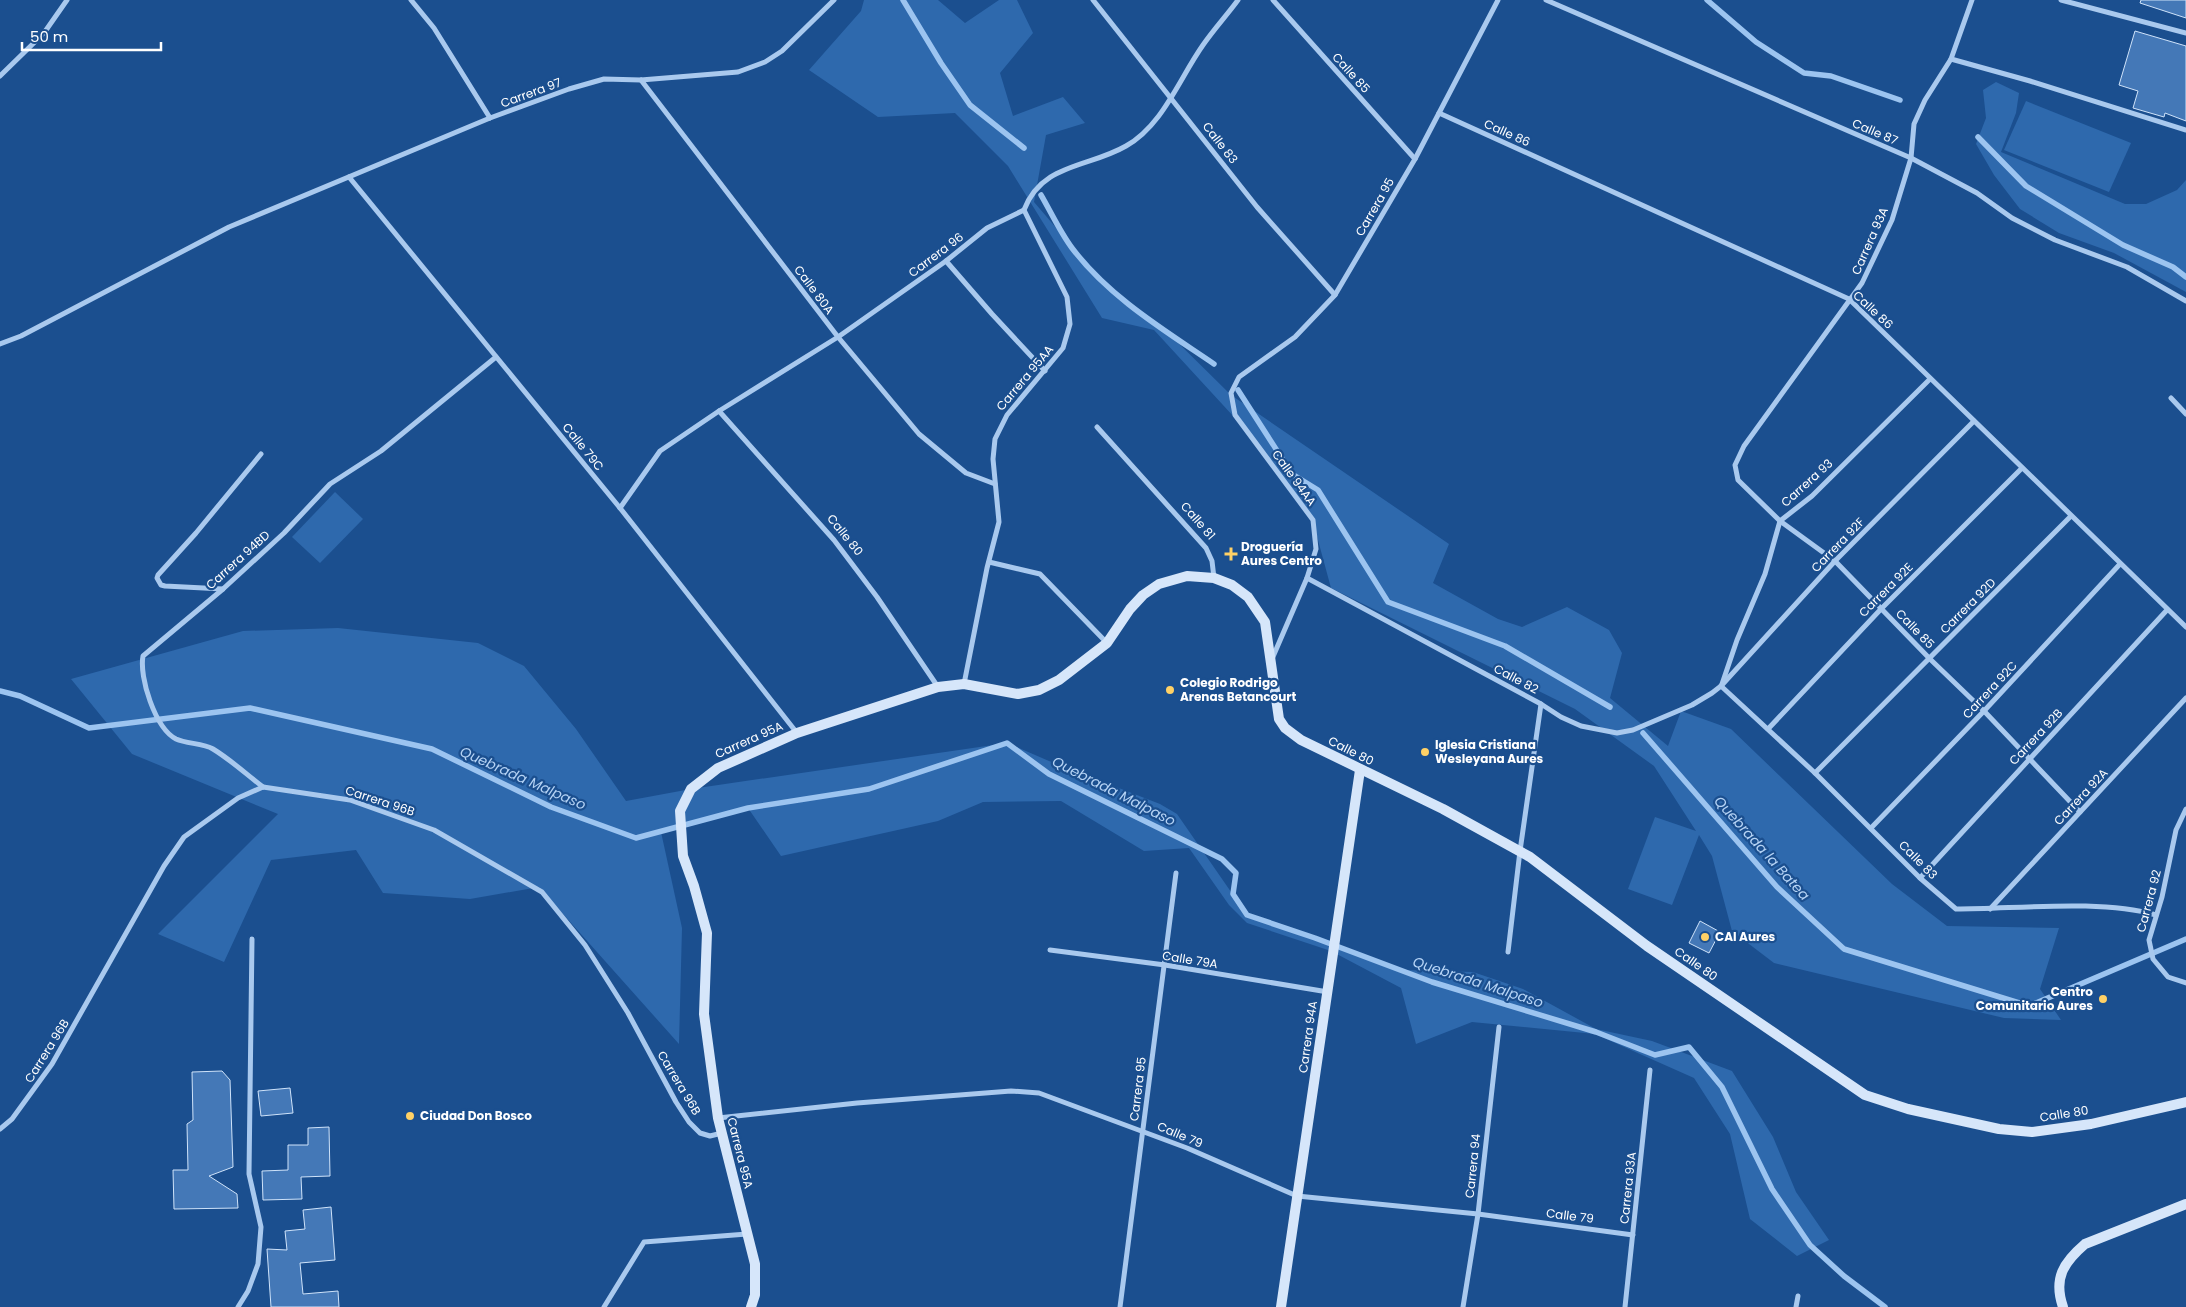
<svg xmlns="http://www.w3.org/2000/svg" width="2186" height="1307" viewBox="0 0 2186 1307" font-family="Poppins,sans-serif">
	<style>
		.green { fill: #2e69ad }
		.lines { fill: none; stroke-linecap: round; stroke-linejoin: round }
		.stream { stroke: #9cc4f0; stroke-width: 5.5 }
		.building { fill: #4478b7; stroke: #cfe3fa }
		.street { stroke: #a9c9ee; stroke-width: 5 }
		.secondary { stroke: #d6e6fa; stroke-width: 10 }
		.poi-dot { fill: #ffd166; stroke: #1b4f8f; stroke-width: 2 }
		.labels { text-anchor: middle; stroke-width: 4.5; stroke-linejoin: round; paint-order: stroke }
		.street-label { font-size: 12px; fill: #fff; stroke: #1b4f8f }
		.poi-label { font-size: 12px; font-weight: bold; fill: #fff; stroke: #1b4f8f; text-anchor: start }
		.water-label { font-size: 14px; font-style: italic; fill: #b5d3f5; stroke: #1b4f8f }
	</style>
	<rect width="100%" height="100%" fill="#1b4f8f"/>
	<g class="green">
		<polygon points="864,0 938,0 965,23 999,0 1017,0 1033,33 1000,73 1013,116 1063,97 1085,123 1046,135 1034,202 1105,285 1158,323 1231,395 1449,544 1433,583 1498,619 1522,627 1567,607 1609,630 1622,653 1610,698 1668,746 1681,711 1731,729 1892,884 1947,926 2059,928 2040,989 2061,1020 2004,1018 1774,963 1732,931 1712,856 1699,835 1672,905 1628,889 1655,817 1696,831 1654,766 1575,709 1331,588 1312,518 1234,417 1154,330 1102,318 1008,166 955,113 878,117 809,70 861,11"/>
		<polygon points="1996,82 2019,93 2016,113 2001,152 2125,204 2146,204 2177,190 2186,180 2186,292 2114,253 2059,233 2020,209 1994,175 1976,144 1986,118 1983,90"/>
		<polygon points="2026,101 2131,143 2109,192 2004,150"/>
		<polygon points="335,492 363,519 320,563 292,537"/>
		<polygon points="338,628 478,643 524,666 576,729 626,801 691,789 1007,743 1049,761 1160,804 1177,814 1247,915 1401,970 1473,972 1523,989 1596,1029 1652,1041 1732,1071 1773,1137 1796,1192 1829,1240 1797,1256 1750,1219 1730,1134 1694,1078 1595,1034 1472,1022 1416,1044 1401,988 1331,951 1247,923 1229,905 1189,848 1144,851 1061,801 983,802 938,821 781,856 748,808 661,832 682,928 679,1044 539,887 470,899 383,893 356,850 271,860 224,962 158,934 278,814 132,754 71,679 243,631"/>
	</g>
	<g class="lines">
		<g class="stream">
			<polyline points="903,0 941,63 970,105 1024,148"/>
			<polyline points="1707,0 1756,42 1804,73 1831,76 1900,100"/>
			<polyline points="1978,137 2026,186 2123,245 2173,267 2186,277"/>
			<path d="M1041,195C1051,212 1060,232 1072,248C1109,297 1164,330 1214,364"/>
			<polyline points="1238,390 1292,474 1318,490 1388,602 1505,646 1610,707"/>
			<polyline points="0,691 20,696 89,728 250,708 432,749 551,807 636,838 748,808 869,789 1007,743 1049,774 1222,859 1236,873 1233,894 1247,915 1315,938 1432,982 1596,1032 1655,1055 1689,1047 1722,1087 1772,1189 1810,1245 1844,1276 1885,1307"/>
			<polyline points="1643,733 1777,887 1844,949 2029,1006 2186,939"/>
		</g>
	</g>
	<g class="building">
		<polygon points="2141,0 2186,0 2186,18 2140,3"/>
		<polygon points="2135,31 2186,46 2186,121 2165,113 2164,117 2133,108 2138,91 2119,85"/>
		<polygon points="1700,921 1720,932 1709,953 1689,943"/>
		<polygon points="222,1071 230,1080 233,1167 209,1176 237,1194 238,1208 174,1209 173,1170 188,1170 187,1124 193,1120 192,1072"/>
		<polygon points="290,1088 293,1113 261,1116 258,1091"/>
		<polygon points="329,1127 330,1176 301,1177 302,1199 263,1200 262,1171 288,1170 288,1145 308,1145 308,1128"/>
		<polygon points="331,1207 335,1260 300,1263 303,1294 338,1291 339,1307 271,1307 267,1249 287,1250 285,1231 305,1229 303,1210"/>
	</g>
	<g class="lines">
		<g class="street">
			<polyline points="411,0 434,28 490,118"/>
			<polyline points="1093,0 1257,207 1335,295"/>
			<polyline points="1273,0 1415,159"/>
			<polyline points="1546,0 1911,158 1977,193 2012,218 2055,240 2127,267 2186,301"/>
			<polyline points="1972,0 1951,59 1925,100 1914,124 1911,158 1892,220 1862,283 1744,446 1735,465 1738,480 1780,521 1835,561 1930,659 1984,711 2080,812"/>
			<polyline points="2061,0 2186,33"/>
			<polyline points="1951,59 2030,81 2186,130"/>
			<polyline points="0,76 44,33 67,0"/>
			<polyline points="641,80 838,337 919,434 966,473 995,484"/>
			<polyline points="1439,113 1849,299 2186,627"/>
			<polyline points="349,177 620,508 797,733"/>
			<polyline points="946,261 992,314 1045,371"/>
			<polyline points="0,344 21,336 229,227 490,118 569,89 604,79 641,80 738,72 765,62 782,51 834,0"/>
			<polyline points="2171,398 2186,414"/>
			<polyline points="719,411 834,540 877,597 938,687"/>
			<polyline points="1097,427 1206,548 1212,561 1214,578"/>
			<path d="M620,508L660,451L719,411L838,337L946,261L987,228L1024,210C1042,163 1088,168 1126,146C1163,125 1179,79 1203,45C1214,29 1227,15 1238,0"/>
			<polyline points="989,562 1040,574 1107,643"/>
			<polyline points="1307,578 1541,704 1561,717 1581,726 1617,733 1633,730 1692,705 1712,693 1721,686 1835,561 1974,421"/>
			<polyline points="223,589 165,586 161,585 157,578 158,575 196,533 261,454"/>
			<polyline points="1272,659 1307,578 1316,549 1313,520 1235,415 1231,393 1239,377 1295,337 1335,295 1415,159 1498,0"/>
			<polyline points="964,684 987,568 999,522 993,459 995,439 1007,415 1063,348 1070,324 1067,297 1024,210"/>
			<polyline points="1722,684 1737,640 1765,574 1780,521 1812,496 1930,379"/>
			<path d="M1721,686L1815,773L1920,878L1956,909C2017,909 2099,899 2156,915"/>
			<polyline points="1768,729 1881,609 2022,468"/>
			<polyline points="1815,773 2071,516"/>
			<path d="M263,787C246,774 231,760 213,749C203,743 187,744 176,739C155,728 139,677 143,656L223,589L284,533L330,484L381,451L496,357"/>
			<polyline points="2186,809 2176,830 2162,897 2149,940 2153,959 2168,977 2186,983"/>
			<polyline points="1872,827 1984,711 2120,564"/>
			<polyline points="1920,878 2167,610"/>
			<polyline points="1990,909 2186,698"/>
			<polyline points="1050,950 1165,965 1328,992"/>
			<polyline points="1508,952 1520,851 1541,704"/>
			<polyline points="718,1118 857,1103 1011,1091 1039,1093 1187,1148 1297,1196 1478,1214 1633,1235"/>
			<polyline points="0,1129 12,1119 52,1064 164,866 184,837 238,798 263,787 350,800 434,830 542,892 585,945 628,1013 676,1102 689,1122 700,1133 710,1136 722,1133"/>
			<polyline points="238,1307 248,1291 258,1264 261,1227 249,1174 252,939"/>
			<polyline points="604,1307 644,1242 747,1234"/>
			<polyline points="1120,1307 1176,873"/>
			<polyline points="1463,1307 1478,1214 1499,1027"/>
			<polyline points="1625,1307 1650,1070"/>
			<polyline points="1796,1307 1798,1296"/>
		</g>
		<g class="secondary">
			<polyline points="751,1307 755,1295 755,1264 718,1118 704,1014 707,933 694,886 683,856 680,811 691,789 718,768 797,733 938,687 964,684 1018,694 1039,690 1059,680 1107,643 1130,609 1143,595 1159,584 1187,576 1214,578 1232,585 1248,597 1265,622 1279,719 1285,728 1301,740 1443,809 1530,857 1647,946 1865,1095 1908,1109 1999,1129 2032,1132 2091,1124 2186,1102"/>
			<polyline points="1281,1307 1360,770"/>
			<path d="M2063,1307C2053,1278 2064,1262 2085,1244L2186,1204"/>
		</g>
	</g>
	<g class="poi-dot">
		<path d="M1228.5 546.5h5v5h5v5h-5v5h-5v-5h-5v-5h5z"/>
		<circle cx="1170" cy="690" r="5"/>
		<circle cx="1425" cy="752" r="5"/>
		<circle cx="1705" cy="937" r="5"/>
		<circle cx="2103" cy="999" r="5"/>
		<circle cx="410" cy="1116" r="5"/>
	</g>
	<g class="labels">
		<g class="street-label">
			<text transform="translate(1351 73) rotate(48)" y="4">Calle 85</text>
			<text transform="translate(531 93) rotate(-20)" y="4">Carrera 97</text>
			<text transform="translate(1875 132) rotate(23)" y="4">Calle 87</text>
			<text transform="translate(1507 133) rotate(24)" y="4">Calle 86</text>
			<text transform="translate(1220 143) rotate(52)" y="4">Calle 83</text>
			<text transform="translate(1375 207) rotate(-60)" y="4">Carrera 95</text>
			<text transform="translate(1870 241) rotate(-66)" y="4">Carrera 93A</text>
			<text transform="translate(936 255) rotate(-37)" y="4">Carrera 96</text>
			<text transform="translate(814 290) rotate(53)" y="4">Calle 80A</text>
			<text transform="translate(1873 310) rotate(43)" y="4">Calle 86</text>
			<text transform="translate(1025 378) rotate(-50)" y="4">Carrera 95AA</text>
			<text transform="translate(583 447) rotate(51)" y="4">Calle 79C</text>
			<text transform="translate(1294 478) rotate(54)" y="4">Calle 94AA</text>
			<text transform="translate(1807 483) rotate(-42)" y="4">Carrera 93</text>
			<text transform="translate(1198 521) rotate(49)" y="4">Calle 81</text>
			<text transform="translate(845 535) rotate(51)" y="4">Calle 80</text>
			<text transform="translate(1838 545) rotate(-46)" y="4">Carrera 92F</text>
			<text transform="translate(238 560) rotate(-42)" y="4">Carrera 94BD</text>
			<text transform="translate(1886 590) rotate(-45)" y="4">Carrera 92E</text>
			<text transform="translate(1968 606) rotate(-45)" y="4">Carrera 92D</text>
			<text transform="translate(1915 629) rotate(46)" y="4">Calle 85</text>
			<text transform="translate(1516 679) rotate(28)" y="4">Calle 82</text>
			<text transform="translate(1990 690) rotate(-47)" y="4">Carrera 92C</text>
			<text transform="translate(2036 737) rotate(-47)" y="4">Carrera 92B</text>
			<text transform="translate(749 740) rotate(-24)" y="4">Carrera 95A</text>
			<text transform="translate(1351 751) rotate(27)" y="4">Calle 80</text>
			<text transform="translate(2081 797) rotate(-47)" y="4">Carrera 92A</text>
			<text transform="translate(380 801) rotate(18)" y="4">Carrera 96B</text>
			<text transform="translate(1918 860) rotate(45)" y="4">Calle 83</text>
			<text transform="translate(2149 901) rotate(-75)" y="4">Carrera 92</text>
			<text transform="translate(1190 960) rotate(9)" y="4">Calle 79A</text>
			<text transform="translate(1696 964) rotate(35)" y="4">Calle 80</text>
			<text transform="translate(1308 1037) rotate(-82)" y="4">Carrera 94A</text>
			<text transform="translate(47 1051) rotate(-58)" y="4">Carrera 96B</text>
			<text transform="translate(679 1083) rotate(59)" y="4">Carrera 96B</text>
			<text transform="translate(1138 1089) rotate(-83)" y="4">Carrera 95</text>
			<text transform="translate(2064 1114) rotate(-9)" y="4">Calle 80</text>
			<text transform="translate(1180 1135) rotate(23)" y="4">Calle 79</text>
			<text transform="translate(740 1153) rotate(76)" y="4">Carrera 95A</text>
			<text transform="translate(1473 1166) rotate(-84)" y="4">Carrera 94</text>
			<text transform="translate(1628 1188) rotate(-84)" y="4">Carrera 93A</text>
			<text transform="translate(1570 1216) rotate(7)" y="4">Calle 79</text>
		</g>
		<g class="poi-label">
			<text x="1241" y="551">Droguería<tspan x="1241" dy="14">Aures Centro</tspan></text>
			<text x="1180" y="687">Colegio Rodrigo<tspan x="1180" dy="14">Arenas Betancourt</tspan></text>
			<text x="1435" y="749">Iglesia Cristiana<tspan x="1435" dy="14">Wesleyana Aures</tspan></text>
			<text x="1715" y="941">CAI Aures</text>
			<text x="2093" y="996" text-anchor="end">Centro<tspan x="2093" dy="14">Comunitario Aures</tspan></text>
			<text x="420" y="1120">Ciudad Don Bosco</text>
		</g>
		<g class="water-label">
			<text transform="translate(523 778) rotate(24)" y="5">Quebrada Malpaso</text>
			<text transform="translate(1114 791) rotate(27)" y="5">Quebrada Malpaso</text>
			<text transform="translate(1762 848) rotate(48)" y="5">Quebrada la Batea</text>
			<text transform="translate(1478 982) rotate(18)" y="5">Quebrada Malpaso</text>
		</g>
	</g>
	<path d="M22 42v8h139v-8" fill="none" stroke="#ffffff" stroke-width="2.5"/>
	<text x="30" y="42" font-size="15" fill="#ffffff" stroke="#1b4f8f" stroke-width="4" paint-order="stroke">50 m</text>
</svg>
